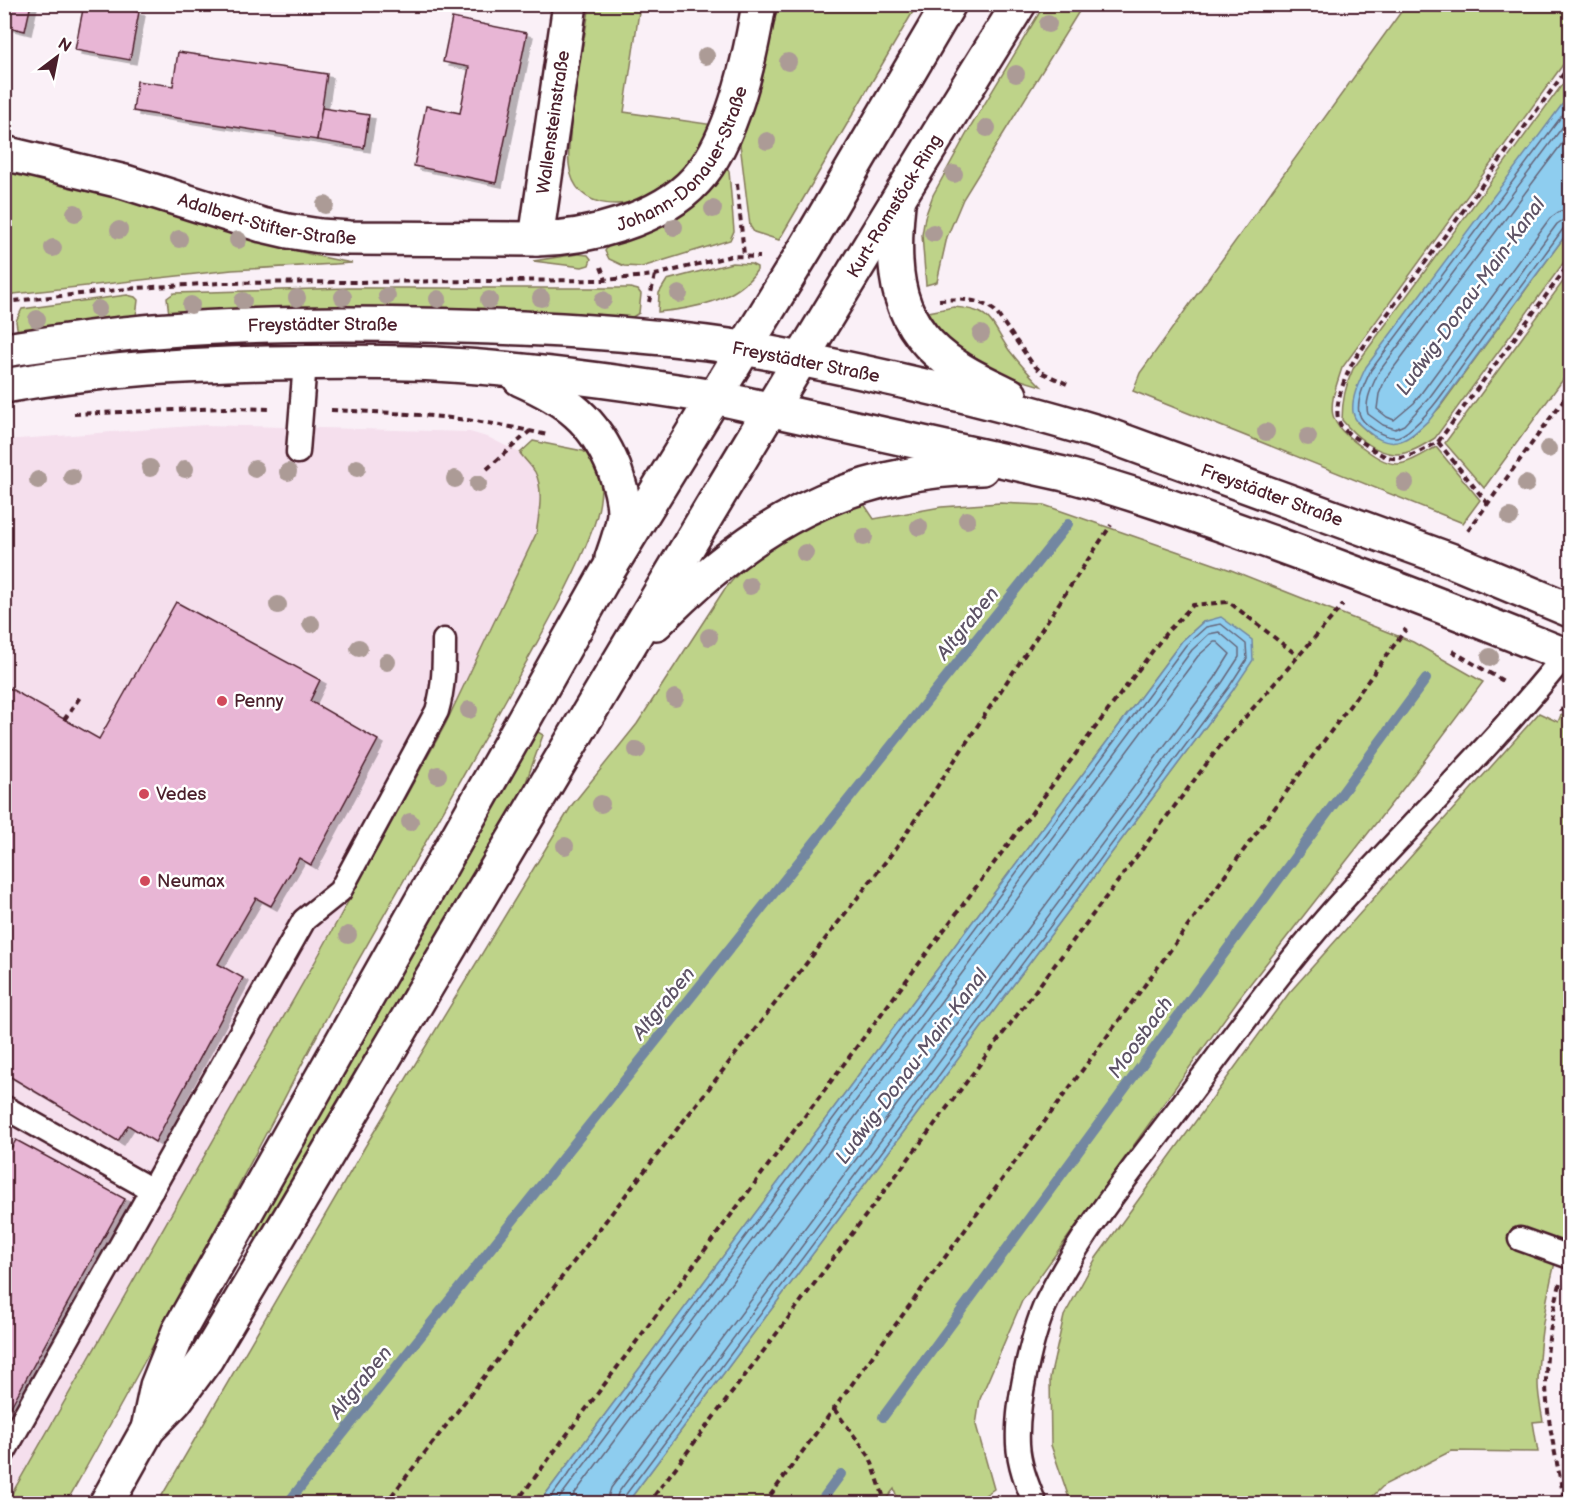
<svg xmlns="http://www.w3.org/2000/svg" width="1575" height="1508" viewBox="0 0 1575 1508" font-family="'Balsamiq Sans',sans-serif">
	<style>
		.built { fill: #f5dfed }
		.green { fill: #bed389; stroke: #84795a; stroke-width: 1.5 }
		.water { fill: #8ecdef; stroke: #7387a1; stroke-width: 1.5 }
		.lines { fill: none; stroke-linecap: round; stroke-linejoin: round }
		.shore { stroke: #656579; stroke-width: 1.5 }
		.stream { stroke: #7387a1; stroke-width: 10 }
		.building { fill: #e8b6d5; stroke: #4a1f2b; stroke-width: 1.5; filter: url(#shadow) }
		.service-casing { stroke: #4a1f2b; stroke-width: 27 }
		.minor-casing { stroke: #4a1f2b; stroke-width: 38 }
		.tertiary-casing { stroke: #4a1f2b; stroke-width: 38 }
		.secondary-casing { stroke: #4a1f2b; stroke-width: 38 }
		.path { stroke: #4a1f2b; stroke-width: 4; stroke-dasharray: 6 4.5; stroke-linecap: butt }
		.service { stroke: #fff; stroke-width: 22 }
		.minor { stroke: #fff; stroke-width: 33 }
		.tertiary { stroke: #fff; stroke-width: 33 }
		.secondary { stroke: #fff; stroke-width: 33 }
		.tree { fill: #ac9b96 }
		.poi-dot { fill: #d1495b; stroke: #fff; stroke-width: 2 }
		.labels { text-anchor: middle; stroke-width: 5; stroke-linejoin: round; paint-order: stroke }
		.street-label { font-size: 18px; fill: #4a1f2b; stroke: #fff }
		.poi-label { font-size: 18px; fill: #4a1f2b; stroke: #fff; text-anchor: start }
		.water-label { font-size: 20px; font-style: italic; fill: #5e5366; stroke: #fff }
	</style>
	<defs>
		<filter id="shadow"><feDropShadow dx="6" dy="4" stdDeviation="0" flood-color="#0004"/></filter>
	</defs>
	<rect width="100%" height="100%" fill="#faf0f7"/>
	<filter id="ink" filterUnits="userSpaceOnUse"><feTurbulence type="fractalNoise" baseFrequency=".0167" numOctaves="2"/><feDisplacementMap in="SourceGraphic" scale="12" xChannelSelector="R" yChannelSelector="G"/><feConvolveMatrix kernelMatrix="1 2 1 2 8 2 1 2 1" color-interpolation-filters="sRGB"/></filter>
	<g filter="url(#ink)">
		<polygon class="built" points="205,425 470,432 490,438 520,453 534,471 539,484 539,515 536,534 445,725 316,960 5,1504 5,440"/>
		<g class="green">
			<path d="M590,5H640L624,112L714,125C700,147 688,172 667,187C634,210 574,216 569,164C568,155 569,145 570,136C572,92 583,48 590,5Z"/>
			<polygon points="778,5 917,5 779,240 754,232 750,226 740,144 742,131 761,84"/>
			<polygon points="1044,5 1083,5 963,199 947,237 937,282 926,285 922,235 925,217 933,195 967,133"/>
			<path d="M1406,5H1570V55L1342,368C1327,412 1325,422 1365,449C1374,456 1386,464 1398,464C1411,463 1425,453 1436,447L1480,500L1463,523L1133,391L1140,373Z"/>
			<path d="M1570,74V94L1529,151L1357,422L1370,434L1412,436L1440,407L1570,229V254L1435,438C1424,445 1408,455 1395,454C1375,453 1354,435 1342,420C1342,401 1345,386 1353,369Z"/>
			<polygon points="726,166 729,171 734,231 730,240 642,267 624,266 609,259 605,251 608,246 662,222"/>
			<path d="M4,168C123,189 234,242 352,263L232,270L5,295Z"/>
			<polygon points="578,254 588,255 591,259 589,265 582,267 533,261"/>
			<path d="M732,263L751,264L757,267V270C737,301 692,309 658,312L659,293L667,280Z"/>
			<polygon points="1570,272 1570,370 1484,488 1445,443"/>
			<polygon points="348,288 630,288 638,290 641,294 639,313 631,318 169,314 167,298 174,293"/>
			<polygon points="127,295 135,297 138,300 136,317 18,334 16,321 22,309"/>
			<path d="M954,307C993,310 990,322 1009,350C1019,363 1029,374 1041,386C1013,378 985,369 961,353C947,343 937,326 928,312Z"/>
			<path d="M533,441L583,451C611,465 600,511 591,533C571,585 541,634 515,683C461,781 405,878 350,975C322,1024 297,1074 271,1124C204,1251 137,1378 66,1503L6,1504L316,960L445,725L536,534C539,515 544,489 535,472C531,465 524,459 520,453Z"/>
			<path d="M862,501L874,519L941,507L1000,503L1044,505L1231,570L1413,642L1483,682L1409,781L1243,993L1022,1301L980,1399L976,1425L994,1489L973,1503H899L894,1489L883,1503H627L1233,690L1203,622L1182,641L539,1503L157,1504L366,1145L572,805L637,724L724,590C761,544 810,524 862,501Z"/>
			<path d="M1539,713L1558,722L1561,715L1570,719V1214C1552,1262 1538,1333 1538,1384C1538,1396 1541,1409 1543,1421L1533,1422L1538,1452L1451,1451L1384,1485L1366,1503L1071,1504L1051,1445L1050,1378L1064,1316L1096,1258L1289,993Z"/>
			<polygon points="533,729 543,735 517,807 263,1242 253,1236"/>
		</g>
		<g class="water">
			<path d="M1570,94V229L1431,418C1409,439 1394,454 1367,431C1361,426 1354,420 1353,412C1351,397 1360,380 1366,367Z"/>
			<polygon points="1221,617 1252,640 1253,660 1233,690 627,1503 539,1503 1182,641 1203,622"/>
		</g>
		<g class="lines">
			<g class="shore">
				<path d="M1570,105L1371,370C1366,381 1356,400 1359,413C1362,425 1384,438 1396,437C1400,437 1405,433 1408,431C1433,412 1450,382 1469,357C1500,314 1532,272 1563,229L1570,226"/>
				<path d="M1570,117L1378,373C1373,385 1364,401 1368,414L1383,425L1395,429L1404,425L1429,398L1557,224L1563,220L1570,219"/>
				<polyline points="1570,133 1386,378 1379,394 1377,409 1387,417 1394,420 1414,403 1550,218 1560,211 1570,210"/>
				<polyline points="546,1504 1186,645 1206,627 1221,624 1246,644 1247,659 1229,687 624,1497 622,1504"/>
				<polyline points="555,1504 1192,650 1209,634 1219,632 1239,649 1239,657 1222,683 618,1493 615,1504"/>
				<polyline points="567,1504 1198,656 1214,642 1217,642 1230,654 1215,678 611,1488 606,1504"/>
			</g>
			<g class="stream">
				<polyline points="883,1417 1426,679"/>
				<polyline points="287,1504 1068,524"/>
				<polyline points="819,1504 841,1474"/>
			</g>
		</g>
		<g class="building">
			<polygon points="4,4 31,4 25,31 4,26"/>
			<polygon points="84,4 100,4 139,12 130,60 75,50"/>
			<polygon points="452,18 527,33 496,183 414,166 426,106 460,113 469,67 443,62"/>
			<polygon points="178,52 327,74 317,140 133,111 137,81 173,86"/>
			<polygon points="322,108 369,115 364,148 317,140"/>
			<polygon points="176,602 320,680 310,701 378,740 311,865 299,858 271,906 256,898 218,964 243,978 155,1142 128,1125 118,1141 4,1073 4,685 99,739"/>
			<polygon points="16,1140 125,1199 4,1419 4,1143 12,1147"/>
		</g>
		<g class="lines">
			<defs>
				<g id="service">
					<polyline points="298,452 305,362"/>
					<polyline points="4,1107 152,1190"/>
					<polyline points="1520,1239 1570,1257"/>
					<path d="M4,1452L304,920L340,891L437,711C444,687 444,664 444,640"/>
					<path d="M1035,1504C1027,1484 1019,1465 1018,1444C1016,1405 1031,1336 1047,1301C1079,1236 1126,1178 1170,1120C1229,1043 1285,962 1351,891C1423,812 1499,738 1565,655"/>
				</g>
				<g id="minor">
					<path id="s1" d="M4,153L125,182L262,225L288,231L320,236L350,238L536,239C587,238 660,220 696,180C733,140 750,58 759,4"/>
					<path id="s2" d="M536,239L570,4"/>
				</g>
				<g id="tertiary">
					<path id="s3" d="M4,350C54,343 104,335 154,331C241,324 329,323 417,325C527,327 635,332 744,348"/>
					<path d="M520,379C567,400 594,419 614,468C619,483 624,497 624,513C623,528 617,543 612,558"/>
					<path d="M4,386C91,370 179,365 267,363C322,362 379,361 435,364C528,369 622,382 714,397"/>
				</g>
				<g id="secondary">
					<path d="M898,204C891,271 894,327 957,367C973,378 992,386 1010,395"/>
					<path id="s4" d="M744,348C865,371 986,398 1104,434L1450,560L1570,610"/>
					<path d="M714,397L1064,474C1136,493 1206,519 1276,544C1375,580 1473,618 1570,657"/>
					<path d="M656,623C750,527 845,470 982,468"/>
					<polyline points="148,1429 157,1386 179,1331 606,574 807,246 949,4"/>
					<path id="s5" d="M106,1504L148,1429L175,1401L206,1359C475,906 740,451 1019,4"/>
				</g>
			</defs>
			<use href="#service" class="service-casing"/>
			<use href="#minor" class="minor-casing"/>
			<use href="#tertiary" class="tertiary-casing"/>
			<use href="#secondary" class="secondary-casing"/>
			<g class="path">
				<polyline points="737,184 744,255"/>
				<polyline points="601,267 606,280"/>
				<path d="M939,300C960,299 978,298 995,311L1032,363L1041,372L1067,384"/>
				<polyline points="4,302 137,288 220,283 606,280 655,275 731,256 760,257"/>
				<polyline points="649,302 655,275"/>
				<path d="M331,410C406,413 474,417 547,435"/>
				<polyline points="74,414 225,408 273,409"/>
				<polyline points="1438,442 1570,263"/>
				<polyline points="487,469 530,431"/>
				<path d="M1488,504L1438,442C1426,448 1412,457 1399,458C1386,460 1375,451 1365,444C1357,439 1344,432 1340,424C1331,407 1347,372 1356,357L1570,65"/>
				<polyline points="1468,531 1570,391"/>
				<polyline points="1452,651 1505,682"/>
				<polyline points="1560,709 1570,713"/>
				<polyline points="64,720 80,697"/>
				<path d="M1560,1284C1552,1315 1546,1349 1546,1380C1546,1421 1558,1464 1565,1504"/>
				<polyline points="834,1409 870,1457 886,1504"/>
				<polyline points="385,1504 897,847 1111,525"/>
				<polyline points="515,1504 1166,633 1193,605 1229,602 1298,656"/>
				<polyline points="648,1504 1220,746 1343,605"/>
				<polyline points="764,1504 1406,629"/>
				<polyline points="987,1504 999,1495"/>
			</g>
			<use href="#service" class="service"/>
			<use href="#minor" class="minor"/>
			<use href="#tertiary" class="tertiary"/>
			<use href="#secondary" class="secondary"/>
		</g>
		<g class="tree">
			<circle cx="1048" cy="24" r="9"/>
			<circle cx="706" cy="56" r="9"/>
			<circle cx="788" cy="62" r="9"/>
			<circle cx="1016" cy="74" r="9"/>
			<circle cx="987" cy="128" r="9"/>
			<circle cx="767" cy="141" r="9"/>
			<circle cx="954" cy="174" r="9"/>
			<circle cx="325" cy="205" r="9"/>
			<circle cx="713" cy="209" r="9"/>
			<circle cx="75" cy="213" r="9"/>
			<circle cx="674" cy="227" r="9"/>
			<circle cx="119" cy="230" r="9"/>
			<circle cx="933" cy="233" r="9"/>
			<circle cx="179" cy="239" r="9"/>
			<circle cx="238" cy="240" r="9"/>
			<circle cx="53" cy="248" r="9"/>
			<circle cx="679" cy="294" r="9"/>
			<circle cx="387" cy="296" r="9"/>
			<circle cx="343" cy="297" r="9"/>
			<circle cx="297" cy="298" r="9"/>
			<circle cx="541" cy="298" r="9"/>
			<circle cx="438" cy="299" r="9"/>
			<circle cx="489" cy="300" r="9"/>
			<circle cx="603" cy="300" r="9"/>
			<circle cx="243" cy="301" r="9"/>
			<circle cx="191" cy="305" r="9"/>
			<circle cx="98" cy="309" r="9"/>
			<circle cx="37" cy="319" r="9"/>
			<circle cx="981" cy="334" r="9"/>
			<circle cx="1266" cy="432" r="9"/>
			<circle cx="1308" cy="437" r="9"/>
			<circle cx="1548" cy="449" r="9"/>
			<circle cx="150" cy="468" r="9"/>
			<circle cx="357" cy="468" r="9"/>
			<circle cx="185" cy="469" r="9"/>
			<circle cx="255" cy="469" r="9"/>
			<circle cx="288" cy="472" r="9"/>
			<circle cx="72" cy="477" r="9"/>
			<circle cx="455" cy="479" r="9"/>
			<circle cx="38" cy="480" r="9"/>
			<circle cx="1405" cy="483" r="9"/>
			<circle cx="478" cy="484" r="9"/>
			<circle cx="1526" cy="484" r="9"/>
			<circle cx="1510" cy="517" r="9"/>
			<circle cx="967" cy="520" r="9"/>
			<circle cx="919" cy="527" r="9"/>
			<circle cx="864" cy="537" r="9"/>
			<circle cx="805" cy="553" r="9"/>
			<circle cx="750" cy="586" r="9"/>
			<circle cx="278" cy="605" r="9"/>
			<circle cx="311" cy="624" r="9"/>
			<circle cx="709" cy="637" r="9"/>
			<circle cx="359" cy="648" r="9"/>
			<circle cx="1490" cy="657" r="9"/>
			<circle cx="387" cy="662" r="9"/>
			<circle cx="675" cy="698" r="9"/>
			<circle cx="469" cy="710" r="9"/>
			<circle cx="637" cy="750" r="9"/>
			<circle cx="438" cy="775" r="9"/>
			<circle cx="601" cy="804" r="9"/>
			<circle cx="410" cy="822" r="9"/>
			<circle cx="565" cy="846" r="9"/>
			<circle cx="348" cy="935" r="9"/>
		</g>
	</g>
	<g class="poi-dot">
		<circle cx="222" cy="701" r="6"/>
		<circle cx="144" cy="794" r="6"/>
		<circle cx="145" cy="881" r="6"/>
	</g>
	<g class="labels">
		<g class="street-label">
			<text dy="6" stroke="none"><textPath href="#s2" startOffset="118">Wallensteinstraße</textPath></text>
			<text dy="6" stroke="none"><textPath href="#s1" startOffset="724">Johann-Donauer-Straße</textPath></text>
			<text dy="6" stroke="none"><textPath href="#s5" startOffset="1520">Kurt-Romstöck-Ring</textPath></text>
			<text dy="6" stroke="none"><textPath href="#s1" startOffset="272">Adalbert-Stifter-Straße</textPath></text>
			<text dy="6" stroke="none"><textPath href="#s3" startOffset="320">Freystädter Straße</textPath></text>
			<text transform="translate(806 362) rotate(11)" y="6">Freystädter Straße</text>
			<text dy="6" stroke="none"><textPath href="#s4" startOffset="549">Freystädter Straße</textPath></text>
		</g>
		<g class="poi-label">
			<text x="234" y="707">Penny</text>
			<text x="156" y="800">Vedes</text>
			<text x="157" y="887">Neumax</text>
		</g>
		<g class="water-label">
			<text transform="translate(1470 296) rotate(-54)" y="7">Ludwig-Donau-Main-Kanal</text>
			<text transform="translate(967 623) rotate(-51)" y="7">Altgraben</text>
			<text transform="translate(663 1003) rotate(-51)" y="7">Altgraben</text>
			<text transform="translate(1140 1037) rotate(-54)" y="7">Moosbach</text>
			<text transform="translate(911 1066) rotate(-53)" y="7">Ludwig-Donau-Main-Kanal</text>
			<text transform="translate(360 1382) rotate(-51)" y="7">Altgraben</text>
		</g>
	</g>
	<rect width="1575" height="1508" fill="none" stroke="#fff" stroke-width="24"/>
	<rect x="12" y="12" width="1551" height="1484" fill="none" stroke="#4a1f2b" stroke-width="2" filter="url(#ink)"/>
	<g transform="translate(57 57) rotate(32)" stroke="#ffffff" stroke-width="4.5" paint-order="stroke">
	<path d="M0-4.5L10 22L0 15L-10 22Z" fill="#4a1f2b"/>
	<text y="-9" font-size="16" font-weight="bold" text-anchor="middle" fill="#4a1f2b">N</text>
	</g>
</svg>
